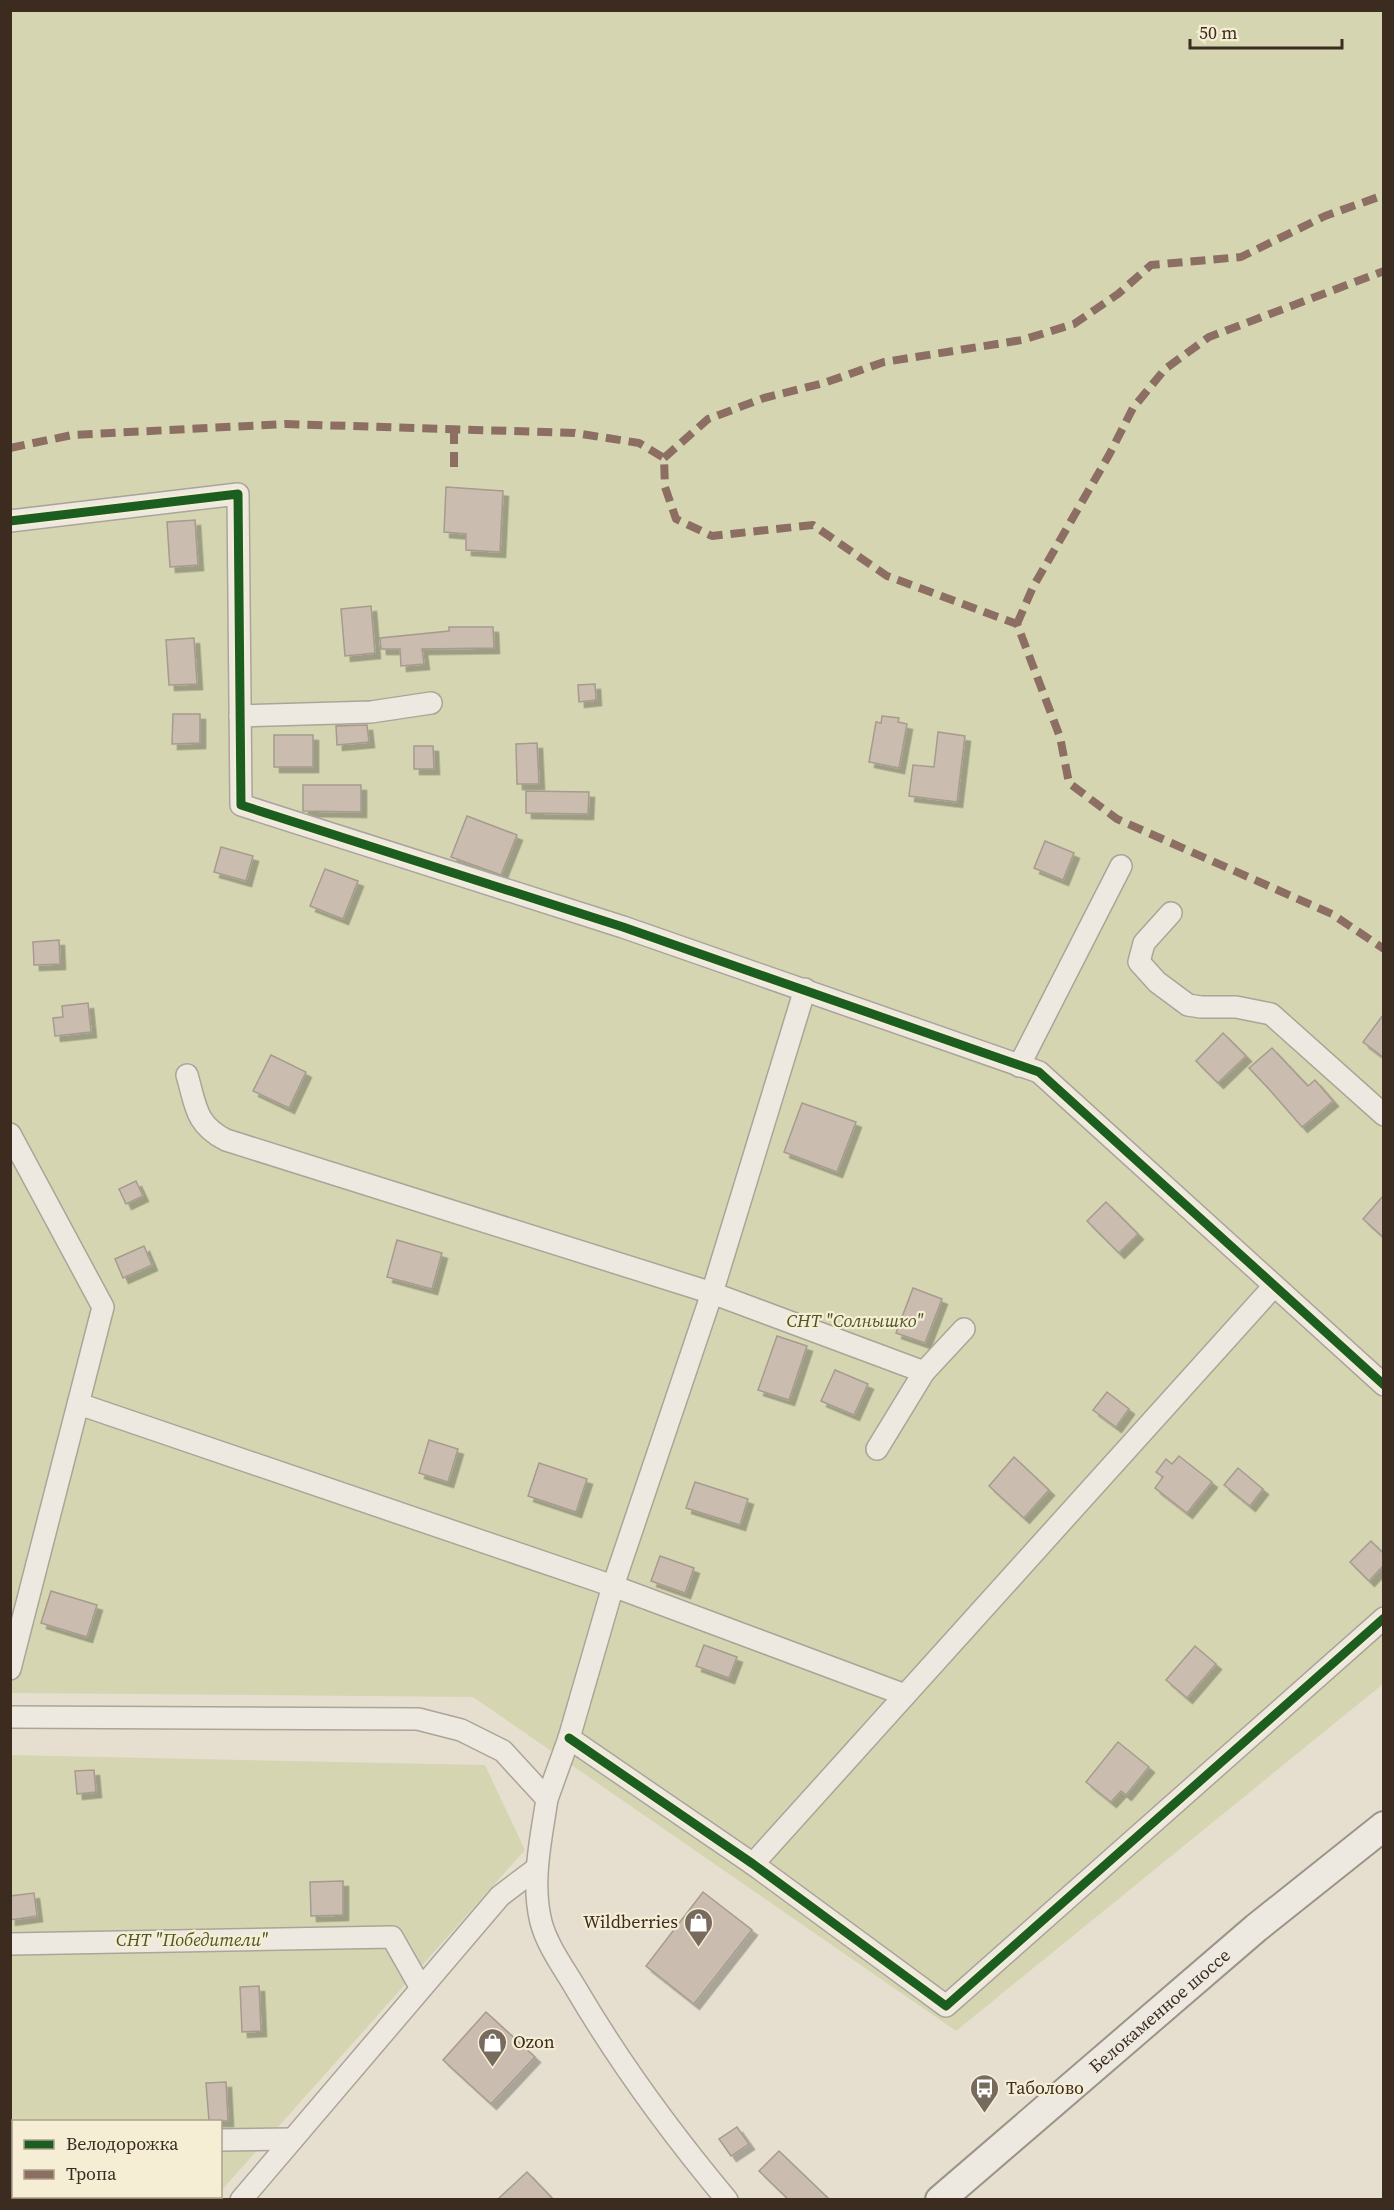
<svg xmlns="http://www.w3.org/2000/svg" width="1394" height="2210" viewBox="0 0 1394 2210" font-family="'Source Serif 4',serif">
	<style>
		.green { fill: #d5d6b1 }
		.building { fill: #cabdb0; stroke: #a69b8e; stroke-width: 1.5; filter: url(#shadow) }
		.lines { fill: none; stroke-linecap: round; stroke-linejoin: round }
		.street-casing { stroke: #aba498; stroke-width: 24 }
		.secondary-casing { stroke: #9b9488; stroke-width: 32 }
		.street { stroke: #eee9e0; stroke-width: 21 }
		.secondary { stroke: #eee9e0; stroke-width: 28 }
		.quiet { stroke: #8d6e63; stroke-width: 8; stroke-dasharray: 15 8; stroke-linecap: butt }
		.cycleway-casing { stroke: #f6edd5; stroke-width: 13 }
		.cycleway { stroke: #1b5e20; stroke-width: 9 }
		.labels { text-anchor: middle; stroke-width: 4.5; stroke-linejoin: round; paint-order: stroke }
		.park-label { font-size: 18px; font-style: italic; fill: #4b5725; stroke: #f6edd5 }
		.poi-label { font-size: 18px; fill: #3b2c1f; stroke: #f6edd5; text-anchor: start }
		.street-label { font-size: 18px; fill: #3b2c1f; stroke: #f6edd5 }
	</style>
	<defs>
		<filter id="shadow"><feDropShadow dx="5.5" dy="5.5" stdDeviation="0" flood-color="#0004"/></filter>
	</defs>
	<rect width="100%" height="100%" fill="#e6dfcf"/>
	<g class="green">
		<polygon points="11,11 1383,11 1383,1684 956,2031 473,1697 11,1693"/>
		<polygon points="11,1755 485,1765 525,1850 221,2191 220,2122 14,2122 14,2196 215,2197 213,2199 11,2200"/>
	</g>
	<g class="building">
		<polygon points="446,487 503,491 500,552 466,550 466,534 444,532"/>
		<polygon points="195,520 198,565 170,567 167,522"/>
		<polygon points="371,606 375,653 345,656 341,609"/>
		<polygon points="449,627 493,627 494,648 422,649 424,664 401,666 400,649 381,649 380,638 449,631"/>
		<polygon points="194,638 197,684 169,685 166,640"/>
		<polygon points="595,684 596,700 579,702 578,685"/>
		<polygon points="173,714 200,714 200,743 172,744"/>
		<polygon points="882,716 899,718 898,722 907,724 899,768 869,762 876,722 881,723"/>
		<polygon points="367,725 369,742 337,745 336,726"/>
		<polygon points="938,732 965,736 957,802 909,796 913,765 934,767"/>
		<rect x="274" y="735" width="39" height="32"/>
		<polygon points="537,743 539,784 517,784 516,744"/>
		<polygon points="414,746 433,746 434,769 414,769"/>
		<polygon points="303,785 361,785 361,812 303,811"/>
		<polygon points="526,791 589,792 588,814 526,813"/>
		<polygon points="467,816 517,835 501,875 451,857"/>
		<polygon points="1045,841 1074,853 1063,880 1034,868"/>
		<polygon points="221,847 253,856 246,881 214,872"/>
		<polygon points="325,869 358,881 343,919 310,906"/>
		<polygon points="59,940 60,964 34,965 33,942"/>
		<polygon points="88,1003 91,1032 55,1036 53,1018 63,1017 62,1006"/>
		<polygon points="1383,1015 1383,1057 1363,1042"/>
		<polygon points="1223,1033 1246,1056 1218,1083 1196,1061"/>
		<polygon points="1272,1048 1308,1086 1315,1080 1333,1101 1302,1127 1268,1088 1249,1068"/>
		<polygon points="271,1055 306,1072 289,1108 253,1091"/>
		<polygon points="802,1103 856,1122 837,1172 784,1152"/>
		<polygon points="136,1181 143,1196 126,1204 119,1189"/>
		<polygon points="1383,1196 1383,1237 1363,1219"/>
		<polygon points="1106,1202 1138,1234 1119,1253 1087,1221"/>
		<polygon points="397,1240 442,1253 432,1289 387,1277"/>
		<polygon points="144,1246 152,1265 123,1278 115,1259"/>
		<polygon points="913,1288 942,1299 925,1343 896,1333"/>
		<polygon points="777,1336 807,1346 789,1400 758,1390"/>
		<polygon points="835,1370 868,1384 854,1415 821,1401"/>
		<polygon points="1107,1392 1129,1409 1116,1427 1093,1410"/>
		<polygon points="429,1440 458,1449 448,1482 419,1473"/>
		<polygon points="1179,1456 1212,1482 1187,1513 1155,1488 1163,1477 1156,1472 1166,1459 1172,1464"/>
		<polygon points="1014,1457 1049,1490 1024,1518 989,1486"/>
		<polygon points="539,1463 587,1479 576,1512 528,1496"/>
		<polygon points="1238,1468 1263,1489 1250,1506 1224,1485"/>
		<polygon points="695,1482 748,1499 740,1525 686,1508"/>
		<polygon points="1371,1541 1383,1553 1383,1566 1369,1581 1350,1562"/>
		<polygon points="660,1556 694,1568 685,1593 651,1581"/>
		<polygon points="51,1591 97,1605 87,1637 41,1623"/>
		<polygon points="704,1645 737,1657 729,1678 696,1666"/>
		<polygon points="1195,1646 1216,1664 1187,1698 1166,1680"/>
		<polygon points="1118,1742 1149,1767 1126,1795 1121,1791 1111,1802 1086,1782"/>
		<polygon points="94,1770 96,1792 77,1794 75,1771"/>
		<polygon points="343,1881 343,1915 311,1916 310,1882"/>
		<polygon points="703,1892 752,1930 694,2004 646,1966"/>
		<polygon points="34,1893 37,1916 10,1920 10,1896"/>
		<polygon points="259,1986 261,2031 242,2032 240,1987"/>
		<polygon points="486,2012 535,2057 491,2104 443,2060"/>
		<polygon points="226,2082 228,2121 209,2121 206,2083"/>
		<polygon points="737,2127 749,2144 731,2156 719,2139"/>
		<polygon points="779,2151 829,2199 788,2199 759,2171"/>
		<polygon points="527,2172 553,2199 498,2199"/>
	</g>
	<g class="lines">
		<defs>
			<g id="street">
				<polyline points="10,521 238,494 241,805 623,927 1039,1072 1384,1385"/>
				<polyline points="240,716 371,712 431,703"/>
				<polyline points="1171,913 1144,943 1139,962 1157,982 1188,1005 1201,1007 1236,1007 1271,1014 1384,1115"/>
				<polyline points="1019,1066 1121,866"/>
				<path d="M187,1075C196,1106 195,1124 226,1140L712,1293L924,1372"/>
				<polyline points="10,1134 103,1307 10,1669"/>
				<polyline points="79,1404 613,1586 905,1695"/>
				<polyline points="877,1449 924,1372 964,1329"/>
				<path d="M10,1717L418,1719L461,1730L503,1751L547,1799C541,1839 531,1882 541,1922C547,1945 563,1967 575,1987C619,2062 671,2133 727,2200"/>
				<polyline points="569,1738 753,1864 946,2006 1384,1618"/>
				<polyline points="547,1799 569,1738 613,1586 712,1293 805,989"/>
				<polyline points="753,1864 1274,1286"/>
				<polyline points="10,1944 392,1937 421,1988"/>
				<polyline points="220,2140 293,2139"/>
				<polyline points="10,2144 14,2144"/>
				<polyline points="241,2200 500,1896 537,1868"/>
			</g>
			<g id="secondary">
				<path id="s1" d="M940,2200L1256,1928L1384,1826"/>
			</g>
		</defs>
		<use href="#street" class="street-casing"/>
		<use href="#secondary" class="secondary-casing"/>
		<use href="#street" class="street"/>
		<use href="#secondary" class="secondary"/>
		<g class="quiet">
			<polyline points="10,448 72,435 285,424 575,433 639,443 664,458 665,487 676,519 712,536 813,525 887,576 1017,624 1060,737 1069,783 1117,819 1332,914 1384,949"/>
			<polyline points="664,458 708,419 764,398 824,383 884,362 1022,340 1074,324 1118,294 1151,265 1241,257 1325,216 1384,195"/>
			<polyline points="454,467 454,429"/>
			<polyline points="1017,624 1033,587 1109,455 1133,408 1165,369 1209,337 1384,271"/>
		</g>
		<defs>
			<g id="cycleway">
				<polyline points="10,521 238,494 241,805 623,927 1039,1072 1384,1385"/>
				<polyline points="569,1738 753,1864 946,2006 1384,1618"/>
			</g>
		</defs>
		<use href="#cycleway" class="cycleway-casing"/>
		<use href="#cycleway" class="cycleway"/>
	</g>
	<defs>
		<symbol id="shop-pin" viewBox="-11 -11 22 30"><path d="M0 17L-7.5 6A9.5 9.5 0 1 1 7.5 6Z" fill="#776b5d" stroke="#f6edd5"/><path d="M-5-2.5h2.3a2.7 3.5 0 0 1 5.4 0H5L5.5 6h-11ZM-1.5-2.5h3a1.5 2.3 0 0 0-3 0Z" fill="#fff"/></symbol>
		<symbol id="bus-pin" viewBox="-11 -11 22 30"><path d="M0 17L-7.5 6A9.5 9.5 0 1 1 7.5 6Z" fill="#776b5d" stroke="#f6edd5"/><path d="M-5-6H5V4H4V6H2V4H-2V6H-4V4H-5ZM-3.5-4V0h7V-4ZM-3.5 1.2v1.5H-2V1.2ZM2 1.2v1.5H3.5V1.2Z" fill="#fff"/></symbol>
	</defs>
	<g fill-rule="evenodd">
		<use href="#shop-pin" x="682" y="1906" width="33" height="45"/>
		<use href="#shop-pin" x="476" y="2026" width="33" height="45"/>
		<use href="#bus-pin" x="968" y="2072" width="33" height="45"/>
	</g>
	<g class="labels">
		<g class="park-label">
			<text x="855" y="1327">СНТ "Солнышко"</text>
			<text x="192" y="1946">СНТ "Победители"</text>
		</g>
		<g class="poi-label">
			<text x="678" y="1928" text-anchor="end">Wildberries</text>
			<text x="513" y="2048">Ozon</text>
			<text x="1006" y="2094">Таболово</text>
		</g>
		<g class="street-label">
			<text dy="6" stroke="none"><textPath href="#s1" startOffset="290">Белокаменное шоссе</textPath></text>
		</g>
	</g>
	<rect width="1394" height="2210" fill="none" stroke="#3b2c1f" stroke-width="24"/>
	<rect x="12" y="2120" width="210" height="78" fill="#f6edd5" stroke="#aba08c" stroke-width="1.5"/>
	<rect x="24" y="2140" width="30" height="9" fill="#1b5e20" stroke="#aba08c" stroke-width="1.5"/>
	<text x="66" y="2150" font-size="18" fill="#3b2c1f">Велодорожка</text>
	<rect x="24" y="2170" width="30" height="9" fill="#8d6e63" stroke="#aba08c" stroke-width="1.5"/>
	<text x="66" y="2180" font-size="18" fill="#3b2c1f">Тропа</text>
	<path d="M1190 39v9h152v-9" fill="none" stroke="#3b2c1f" stroke-width="3"/>
	<text x="1199" y="39" font-size="18" fill="#3b2c1f" stroke="#f6edd5" stroke-width="4.5" paint-order="stroke">50 m</text>
</svg>
